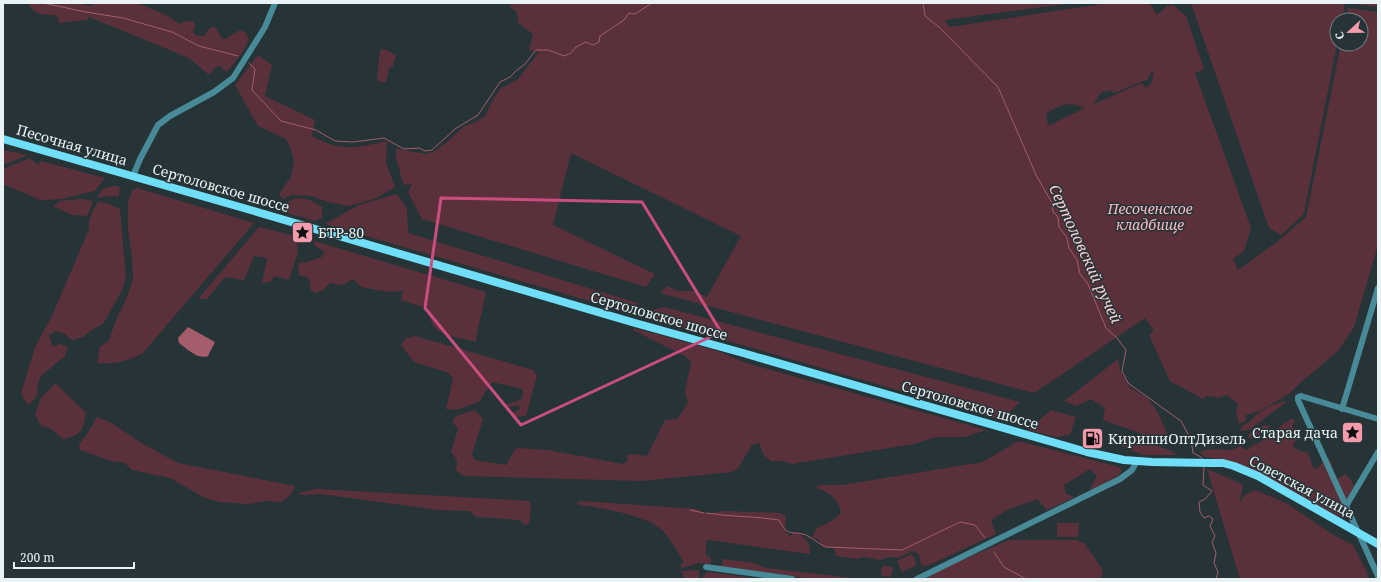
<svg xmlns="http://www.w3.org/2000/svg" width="1381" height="582" viewBox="0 0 1381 582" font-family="'Noto Serif',serif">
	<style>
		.green { fill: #5a313a; fill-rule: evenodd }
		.water { fill: #a55c6b }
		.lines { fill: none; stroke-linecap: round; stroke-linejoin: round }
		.stream { stroke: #a55c6b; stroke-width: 1 }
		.minor { stroke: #488a98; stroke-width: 6 }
		.major { stroke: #6fdef6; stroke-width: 8 }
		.marked { fill: none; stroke: #cc4e81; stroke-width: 3; stroke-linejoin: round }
		.labels { text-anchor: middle; stroke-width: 3; stroke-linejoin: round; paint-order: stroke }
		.street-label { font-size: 14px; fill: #e9f2f4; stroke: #263437 }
		.park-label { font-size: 14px; font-style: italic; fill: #fabac5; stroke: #263437 }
		.poi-label { font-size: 14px; fill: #e9f2f4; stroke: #263437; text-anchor: start }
		.water-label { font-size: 15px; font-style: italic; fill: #faced5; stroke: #263437 }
	</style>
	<rect width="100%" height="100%" fill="#263437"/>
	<g class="green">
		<path d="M27,3H81L89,6L93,5L94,3H137L166,15L179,24L185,21L194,22L195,26L193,32L197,36H204L207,31L211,27H215L223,40L240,30L246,33L249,39L242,53L227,72L218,65L209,75L189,58L89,17L87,20L59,23L58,18L55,15C41,15 36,15 27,3Z"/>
		<path d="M516,3H1074L944,20L950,27L1108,3H1146L1151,5L1157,15L1167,6L1173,5L1186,16L1204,69L1195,73L1251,228L1244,251L1233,259L1238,270L1277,242L1306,217L1341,44H1361V20H1346L1348,8L1378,12V245L1354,327L1338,351L1299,384L1290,393L1262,410L1246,415L1245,421L1239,424L1236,412L1238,404L1227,395L1219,398L1207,396L1203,399L1170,381L1149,335L1154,331L1145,318L1034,393L660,293L668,286L678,291H692L707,297L741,236L571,153L553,225L655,274L646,287L422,219L408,192L412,184L404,185C402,180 401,177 400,172C398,163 395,158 396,149L427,154L435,151L446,143L463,127L478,121L486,115L491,103L500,89L518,79L539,52L529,50L533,34L518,23L517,12L509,6ZM1151,72L1154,73L1151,84L1146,88L1142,83L1094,104L1100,93L1110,90L1114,93L1148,79ZM1072,104L1085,108L1048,126L1046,113L1062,105Z"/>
		<polygon points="1191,3 1378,3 1378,7 1345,3 1342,20 1337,20 1337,44 1305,208 1303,215 1281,235 1269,228"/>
		<polygon points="384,49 396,55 393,66 389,68 386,82 380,82 377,79 380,50"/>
		<path d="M258,55L272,65L265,96L315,120L312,136C340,152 356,148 387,141L386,163L395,187L374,199L348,206L328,202L311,196L291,195L283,199L279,194L291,177L294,161L290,147L286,139L258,126L235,85Z"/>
		<polygon points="3,150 28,155 3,165"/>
		<polygon points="30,158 38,165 41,161 105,178 95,191 61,199 40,200 3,184 3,169"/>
		<polygon points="113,186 119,186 120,192 118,197 111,196 97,198 102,189"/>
		<path d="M137,188L254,223L142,354C126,361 115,365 97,363L100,347L109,340L116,320L127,297L133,280L132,258L128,228V203L132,190Z"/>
		<polygon points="397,194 407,209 408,233 638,303 634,314 325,224 359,205"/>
		<polygon points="296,198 310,200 322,207 322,218 315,221 280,211 285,203"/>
		<polygon points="80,199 90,200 93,202 87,216 72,215 53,206 60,201"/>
		<path d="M98,202L107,203L120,209L126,279L121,292L103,324L91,330L83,337L72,340L65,334L56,331L49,335L53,347L60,344L68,347L65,356L41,376L38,383L37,396L28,405L21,394L35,347L52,316L89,229C88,219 93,210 98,202Z"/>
		<polygon points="259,227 299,237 297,247 298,252 289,280 275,276 270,282 262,283 267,258 254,256 244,280 225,277 207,299 198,299"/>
		<path d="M314,241L486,292L476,338L477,341C467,341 438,335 433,325C430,320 429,312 427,306H419L401,300L403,291L389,292L361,287L353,279L343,285L330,283L323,290L315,293L311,290L309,278L299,275L298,263L307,262L322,257L325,252L315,246Z"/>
		<polygon points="664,307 1020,402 1001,420 646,317 648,311"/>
		<polygon points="634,328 718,351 746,363 986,430 965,437 936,437 914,444 792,464 784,461 771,461 763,454 759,443 752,445 738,468 732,472 641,481 463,476 456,470 457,460 451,452 458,428 452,422 456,416 475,410 483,419 472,454 475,460 506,465 516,448 547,450 623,464 628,461 627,455 634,454 647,456 665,420 677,419 688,403 685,392 691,362 685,356 633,330"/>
		<polygon points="415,336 533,370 537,375 526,416 513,417 512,413 520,409 519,405 506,408 506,405 522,399 523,390 519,388 492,382 479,402 456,410 446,409 453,379 449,373 414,362 401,345 405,339"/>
		<polygon points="1118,359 1120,370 1129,387 1147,398 1157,411 1170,440 1165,442 1103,420 1105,408 1091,399 1077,406 1064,401"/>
		<path d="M55,383L86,413C84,430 80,436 63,439L50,428L41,426L35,414L41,398Z"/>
		<polygon points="1285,401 1285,403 1249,430 1240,431 1243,425 1248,423 1257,414 1270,406"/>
		<polygon points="1051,410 1076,417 1070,435 1056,437 1028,430"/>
		<polygon points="97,417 110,422 143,444 178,463 295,486 291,494 282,502 267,501 248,504 220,502 205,498 170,478 132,470 125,463 111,461 80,450 79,444 87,434"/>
		<polygon points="1292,418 1295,421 1292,426 1293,428 1299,430 1301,434 1293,445 1295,449 1308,453 1313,467 1317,469 1324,460 1329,459 1332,464 1330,474 1336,480 1345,474 1351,480 1354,486 1342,507 1344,519 1270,479 1231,462 1206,457 1201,454 1200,451 1214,449 1231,450 1241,446 1245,450 1265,439 1268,435"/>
		<polygon points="1265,425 1270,426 1268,429 1251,439 1248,438 1249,434"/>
		<polygon points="1121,433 1172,451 1177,455 1142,455 1118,444"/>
		<path d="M1018,441L1119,467L1122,471L1118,476L1089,491L1097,476L1090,469L1064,485L1066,494L1075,497L1047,510L1037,499L1007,510L991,520L996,534L927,566L921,565L919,554L912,551L898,558L888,557L881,560L864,557L857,559L836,556L834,548L821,546L819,539L813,538C814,525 823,527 831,521C835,519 838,516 841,513C839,497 828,493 815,487L820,485H842L983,462Z"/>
		<polygon points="1207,469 1242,484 1243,487 1239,503 1245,495 1255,490 1286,503 1332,534 1353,545 1368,575 1368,579 1240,579"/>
		<polygon points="317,489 530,501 531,505 529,524 525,525 519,520 476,517 470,511 438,510 321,494 300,495 298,493"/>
		<path d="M580,501L696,509L707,514L723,511L780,513L786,516L785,531L790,536L795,532C805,537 811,541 810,554L708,540L706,541V555L711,558V564L699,563L682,568L680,565L684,562C678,553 670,538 663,531C646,514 599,508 575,504Z"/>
		<polygon points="1057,523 1079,523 1078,537 1057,537"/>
		<polygon points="1009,540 1076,540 1084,543 1103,570 1101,579 926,579 943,568"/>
		<polygon points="912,554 917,565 902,572 897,561"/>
		<polygon points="723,559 754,563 766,568 861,579 811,579 717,566 722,565"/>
		<polygon points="882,566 893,567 891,577 881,576"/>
		<polygon points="699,570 699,579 685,579 681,571"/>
		<polygon points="708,572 761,579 702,579 703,576"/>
	</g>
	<path class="water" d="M188,327L215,342L208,356C198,360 187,349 179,343L178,338Z"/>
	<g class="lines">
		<g class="stream">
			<polyline points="43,3 86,12 123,18 172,32 199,46 238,56"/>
			<polyline points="923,3 925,16 939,27 998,87 1036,175 1052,203 1053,212 1058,217 1059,227 1067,238 1069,248 1077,260 1080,274 1088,284 1106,328 1117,338 1126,350 1122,371 1128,383 1181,421 1191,440 1193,453 1201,457 1203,460"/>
			<polyline points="249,63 255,69 252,90 281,121 316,130 335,141 353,142 384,138 404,149 419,148 425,151 432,150 455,129 478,115 500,82 510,77 517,70 525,64 536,50 548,50 564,56 571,53 576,47 586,42 593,45 599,42 600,36 624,20 629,13 635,14 652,3"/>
			<polyline points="1204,467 1203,485 1212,491 1205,499 1199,502 1200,512 1204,518 1209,516 1213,519 1210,526 1215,536 1212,542 1216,553 1214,563 1218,572 1216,579"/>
			<polyline points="690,510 704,513"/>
			<path d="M706,513C730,517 755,516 779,520C788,538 791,530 806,535C813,538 819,544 826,547L902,550L960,522L975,525L985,538"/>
			<polyline points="994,552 1004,567 1026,579"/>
		</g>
		<g class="minor">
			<polyline points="133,176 140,159 158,125 170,116 214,92 233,78 265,27 275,3"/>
			<polyline points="1342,409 1378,288"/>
			<polyline points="1378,419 1301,396 1298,397 1298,400 1378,576"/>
			<polyline points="1346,506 1378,452"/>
			<polyline points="706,567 792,579"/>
			<polyline points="917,579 1120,479 1132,470 1137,461"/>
		</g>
		<polyline class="major" points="3,139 254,211 635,323 743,353 1087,452 1124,460 1152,462 1210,463 1223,463 1234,466 1258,476 1378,544"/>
	</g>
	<path class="marked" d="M441,198L642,202L721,332L521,425L425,308Z"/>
	<defs>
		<symbol id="sight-square" viewBox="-11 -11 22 22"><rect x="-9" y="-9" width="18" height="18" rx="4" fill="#f39aab" stroke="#263437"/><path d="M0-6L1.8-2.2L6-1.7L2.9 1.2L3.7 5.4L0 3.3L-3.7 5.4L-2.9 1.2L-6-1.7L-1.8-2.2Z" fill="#111"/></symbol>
		<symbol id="fuel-square" viewBox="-11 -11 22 22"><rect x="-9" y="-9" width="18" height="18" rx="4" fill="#f39aab" stroke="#263437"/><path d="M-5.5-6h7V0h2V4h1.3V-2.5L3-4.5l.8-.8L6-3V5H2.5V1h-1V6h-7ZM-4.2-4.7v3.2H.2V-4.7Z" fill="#111"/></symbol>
	</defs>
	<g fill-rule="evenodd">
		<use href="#sight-square" x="290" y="220" width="25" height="25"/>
		<use href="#sight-square" x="1340" y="420" width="25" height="25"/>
		<use href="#fuel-square" x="1080" y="426" width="25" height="25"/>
	</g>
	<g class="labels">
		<g class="street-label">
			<text transform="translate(72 145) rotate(16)" y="5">Песочная улица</text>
			<text transform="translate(221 188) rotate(16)" y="5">Сертоловское шоссе</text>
			<text transform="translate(659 316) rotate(16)" y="5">Сертоловское шоссе</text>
			<text transform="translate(970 405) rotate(16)" y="5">Сертоловское шоссе</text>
			<text transform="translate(1302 487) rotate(28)" y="5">Советская улица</text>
		</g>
		<g class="park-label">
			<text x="1150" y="214">Песоченское<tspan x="1150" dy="16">кладбище</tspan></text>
		</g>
		<g class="poi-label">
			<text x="318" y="238">БТР-80</text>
			<text x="1338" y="438" text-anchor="end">Старая дача</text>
			<text x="1108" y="444">КиришиОптДизель</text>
		</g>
		<g class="water-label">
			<text transform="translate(1085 254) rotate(65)" y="5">Сертоловский ручей</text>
		</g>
	</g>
	<rect width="1381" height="582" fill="none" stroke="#e9f2f4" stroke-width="8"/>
	<g transform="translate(1349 32) rotate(248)"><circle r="19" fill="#263437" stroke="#748083"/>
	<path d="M0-3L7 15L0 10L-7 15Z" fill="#f39aab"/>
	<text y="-6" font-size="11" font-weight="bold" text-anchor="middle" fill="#e9f2f4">С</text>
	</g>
	<path d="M14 562v6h120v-6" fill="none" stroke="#e9f2f4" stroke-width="2"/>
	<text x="20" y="562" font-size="12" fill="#e9f2f4" stroke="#263437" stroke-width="3" paint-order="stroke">200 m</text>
</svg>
